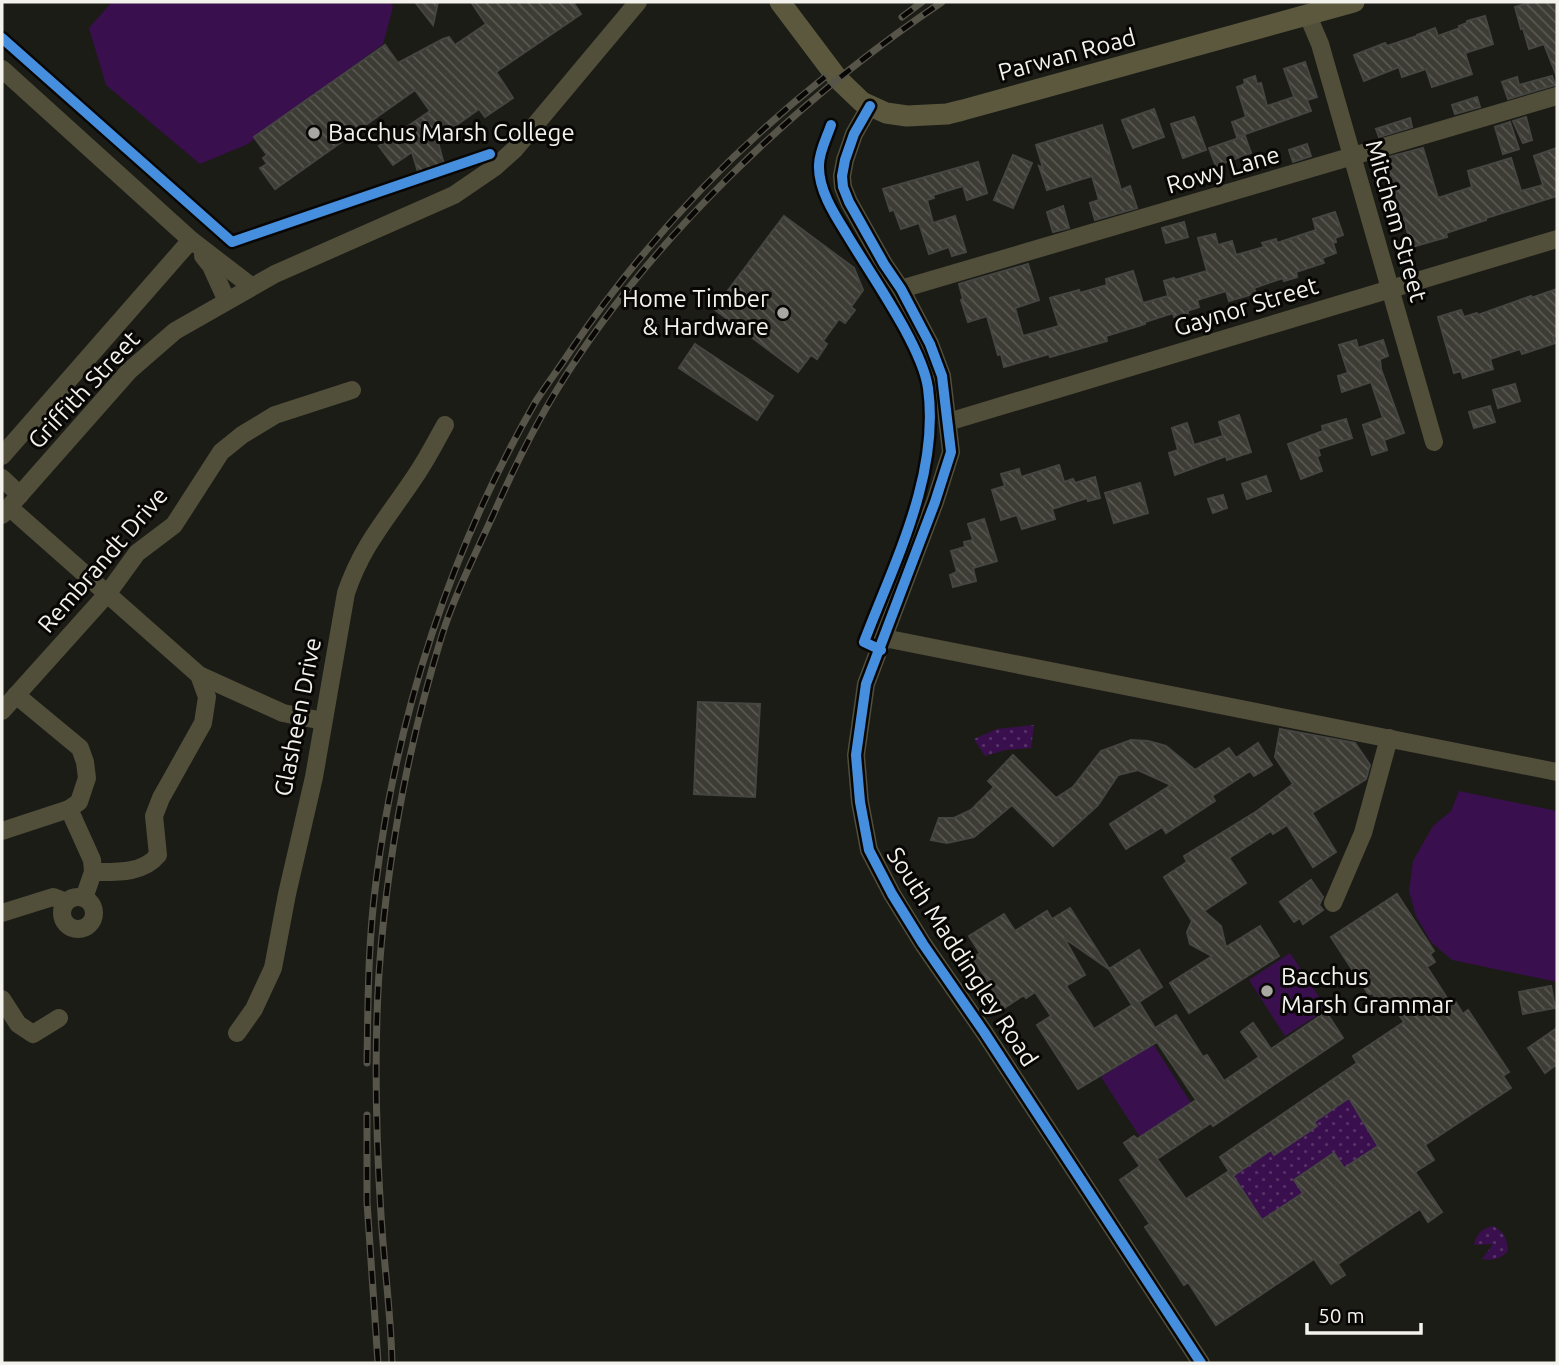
<svg xmlns="http://www.w3.org/2000/svg" width="1559" height="1365" viewBox="0 0 1559 1365" font-family="Ubuntu,sans-serif">
	<style>
		.park { fill: url(#park-dots) }
		.pitch { fill: #3a0f4d }
		.building { fill: url(#building-back-hatch); stroke: #454541; stroke-width: 2; fill-rule: evenodd }
		.lines { fill: none; stroke-linecap: round; stroke-linejoin: round }
		.minor { stroke: #514e3a; stroke-width: 18 }
		.major { stroke: #5b583e; stroke-width: 21 }
		.rail-casing { stroke: #575549; stroke-width: 7 }
		.rail { stroke: #080705; stroke-width: 4.5; stroke-dasharray: 13; stroke-linecap: butt }
		.cycleway-casing { stroke: #080705; stroke-width: 15 }
		.cycleway { stroke: #468fdf; stroke-width: 10 }
		.poi-dot { fill: #a8a7a1; stroke: #080705; stroke-width: 2.5 }
		.labels { text-anchor: middle; stroke-width: 6; stroke-linejoin: round; paint-order: stroke }
		.street-label { font-size: 24px; fill: #f3f2ec; stroke: #080705 }
		.poi-label { font-size: 24px; fill: #f3f2ec; stroke: #080705; text-anchor: start }
	</style>
	<defs>
		<pattern id="park-dots" width="8" height="8" patternUnits="userSpaceOnUse" patternTransform="scale(1.75)"><rect width="8" height="8" fill="#3a0f4d"/><path d="M2 2h.1M6 6h.1" fill="none" stroke="#573267" stroke-width="1.8" stroke-linecap="round"/></pattern>
		<pattern id="building-back-hatch" width="6" height="6" patternUnits="userSpaceOnUse" patternTransform="scale(1.75)"><rect width="6" height="6" fill="#3c3b34"/><path d="M-1 5l2 2M0 0l6 6M5-1l2 2" fill="none" stroke="#595852"/></pattern>
	</defs>
	<rect width="100%" height="100%" fill="#1c1c17"/>
	<g class="park">
		<polygon points="1034,725 1031,748 1005,750 985,756 974,739 997,729"/>
		<polygon points="1349,1099 1378,1146 1344,1168 1334,1154 1295,1179 1303,1193 1266,1218 1266,1226 1233,1176 1271,1150 1275,1155 1316,1126 1314,1122"/>
		<path d="M1493,1226C1504,1232 1507,1238 1508,1251C1500,1259 1493,1261 1482,1259L1493,1244L1474,1245C1477,1233 1481,1229 1493,1226Z"/>
	</g>
	<g class="pitch">
		<polygon points="112,2 390,2 393,7 383,44 248,144 200,164 106,85 89,28"/>
		<polygon points="1459,791 1557,811 1557,982 1452,960 1431,942 1416,916 1409,891 1413,861 1433,826 1451,811"/>
		<polygon points="1290,953 1327,1009 1285,1036 1249,980"/>
		<polygon points="1153,1044 1191,1103 1140,1137 1101,1077"/>
	</g>
	<g class="building">
		<polygon points="415,2 438,2 433,25"/>
		<polygon points="471,2 573,2 581,14 496,72 513,98 485,117 479,109 437,139 444,164 418,172 412,152 393,165 379,146 430,111 415,90 275,189 260,168 267,164 263,158 267,155 254,137 385,45 398,63 443,39 449,37 455,45 486,24"/>
		<polygon points="1532,2 1557,2 1557,77 1544,44 1529,49 1523,28 1521,29 1515,7"/>
		<polygon points="1485,16 1493,44 1465,53 1472,74 1432,87 1426,69 1402,77 1399,67 1364,81 1354,55 1385,43 1387,46 1417,36 1417,35 1435,28 1438,36 1460,28 1459,26 1467,23 1467,21"/>
		<polygon points="1305,62 1317,97 1307,100 1311,111 1237,137 1232,122 1246,117 1237,87 1245,84 1244,80 1255,76 1257,84 1261,83 1267,106 1294,97 1284,69"/>
		<polygon points="1552,76 1555,85 1508,99 1502,82 1517,77 1519,85"/>
		<polygon points="1477,97 1480,107 1455,114 1452,105"/>
		<polygon points="1154,109 1164,137 1133,148 1122,120"/>
		<polygon points="1194,117 1206,150 1183,158 1171,124"/>
		<polygon points="1526,117 1532,140 1523,143 1513,121"/>
		<polygon points="1410,118 1412,127 1379,137 1376,129"/>
		<polygon points="1510,122 1519,149 1503,154 1495,127"/>
		<polygon points="1102,125 1121,190 1130,186 1137,208 1095,220 1090,203 1099,200 1092,176 1047,190 1039,166 1043,168 1036,145"/>
		<polygon points="1245,136 1251,153 1216,166 1209,148"/>
		<polygon points="1307,144 1311,156 1293,162 1289,150"/>
		<polygon points="1423,148 1438,198 1472,187 1468,171 1511,158 1521,191 1543,185 1534,156 1557,148 1557,196 1486,218 1486,220 1446,233 1447,237 1412,247 1385,158"/>
		<polygon points="1013,155 1032,163 1013,208 994,200"/>
		<polygon points="978,162 987,193 967,200 963,186 933,195 934,198 927,200 933,223 955,216 966,252 952,256 949,247 929,254 919,223 901,229 894,210 890,211 883,189"/>
		<polygon points="1063,206 1069,228 1053,232 1047,212"/>
		<polygon points="1335,212 1343,235 1335,238 1336,242 1333,243 1336,253 1322,258 1324,263 1296,272 1297,277 1284,281 1283,278 1254,288 1256,293 1229,301 1226,291 1197,300 1199,307 1187,311 1188,313 1174,317 1173,313 1145,322 1145,324 1106,336 1107,341 1050,357 1049,354 1004,367 1001,354 998,355 987,316 968,322 961,300 963,299 959,284 1028,264 1039,300 1015,308 1023,336 1059,326 1050,298 1079,290 1080,293 1107,285 1106,279 1133,271 1143,303 1168,296 1164,281 1174,278 1175,280 1207,271 1198,238 1215,234 1218,245 1232,241 1236,255 1264,247 1262,243 1276,239 1277,243 1316,230 1313,219"/>
		<polygon points="784,216 854,268 863,290 851,307 855,310 845,323 839,319 823,341 827,344 817,359 811,355 798,372 714,309"/>
		<polygon points="1184,222 1188,237 1166,243 1162,228"/>
		<polygon points="1557,289 1557,336 1553,337 1555,343 1522,354 1520,349 1490,359 1493,369 1463,378 1461,371 1454,373 1438,317 1461,310 1464,317 1477,313 1478,315 1531,296 1531,298"/>
		<polygon points="1356,340 1358,348 1383,340 1388,356 1380,359 1381,369 1404,433 1384,440 1387,450 1372,455 1363,425 1383,418 1371,382 1342,392 1338,376 1348,373 1339,345"/>
		<polygon points="695,344 773,396 757,420 679,368"/>
		<polygon points="1515,384 1520,401 1498,408 1493,390"/>
		<polygon points="1490,406 1495,422 1474,428 1469,412"/>
		<polygon points="1239,415 1251,452 1227,460 1226,456 1175,475 1169,453 1178,450 1172,428 1187,423 1194,445 1223,436 1219,422"/>
		<polygon points="1346,419 1352,438 1318,449 1320,455 1317,457 1322,471 1301,479 1288,444 1323,431 1322,426"/>
		<polygon points="1059,465 1064,482 1073,479 1075,483 1095,477 1100,498 1088,501 1087,498 1052,509 1055,519 1022,529 1017,515 1001,520 992,490 1005,486 1001,474 1019,469 1021,477"/>
		<polygon points="1266,476 1271,491 1247,499 1242,484"/>
		<polygon points="1140,483 1148,513 1114,523 1105,493"/>
		<polygon points="1223,495 1227,508 1213,513 1208,499"/>
		<polygon points="984,519 997,561 973,568 976,581 953,587 950,575 957,572 951,551 965,547 964,542 973,540 968,524"/>
		<polygon points="698,702 760,704 755,797 694,794"/>
		<polygon points="1280,729 1355,743 1370,765 1366,779 1312,813 1336,852 1313,867 1287,825 1273,834 1271,831 1229,858 1246,883 1204,911 1221,926 1226,947 1260,926 1279,956 1189,1013 1170,983 1212,956 1190,944 1187,932 1192,921 1164,877 1187,862 1184,856 1257,811 1293,784 1275,757"/>
		<polygon points="1131,740 1148,741 1166,746 1195,770 1229,748 1236,758 1258,743 1272,765 1254,776 1250,771 1212,796 1215,801 1166,833 1162,827 1126,849 1110,824 1171,785 1138,770 1118,775 1098,805 1053,846 1012,805 974,837 947,843 931,840 939,818 954,818 971,810 994,787 988,781 1013,755 1056,798 1073,787 1101,751"/>
		<polygon points="1311,880 1323,897 1319,905 1323,910 1303,924 1300,918 1294,922 1280,902"/>
		<path d="M1397,894L1434,951L1430,954L1435,962L1427,967L1449,1001L1453,998L1463,1014L1468,1010L1509,1072L1503,1076L1511,1088L1425,1145L1434,1160L1415,1172L1442,1212L1428,1222L1420,1209L1338,1264L1345,1275L1331,1284L1314,1259L1216,1325L1188,1282L1184,1285L1145,1227L1150,1224L1120,1180L1140,1166L1124,1143L1134,1136L1137,1139L1196,1100L1157,1042L1078,1089L1037,1025L1051,1016L1035,992L1026,998L1024,995L1004,1008L973,958L980,953L969,936L1004,914L1015,931L1047,911L1052,919L1070,908L1110,970L1064,938L1085,975L1066,986L1094,1029L1132,1005L1109,969L1139,950L1162,987L1139,1002L1155,1028L1176,1015L1203,1057L1207,1055L1224,1081L1259,1057L1241,1032L1253,1023L1271,1049L1326,1012L1343,1038L1213,1126L1211,1123L1157,1159L1186,1199L1229,1171L1220,1157L1357,1063L1353,1056L1404,1022L1386,996L1378,1001L1372,993L1369,995L1331,937ZM1349,1098L1378,1146L1344,1168L1334,1153L1294,1180L1303,1193L1262,1220L1233,1176L1271,1150L1274,1155L1317,1126L1314,1122Z"/>
		<polygon points="1551,986 1555,1008 1523,1014 1519,992"/>
		<polygon points="1557,1028 1557,1064 1545,1073 1528,1048"/>
	</g>
	<g class="lines">
		<g class="minor">
			<polyline points="1308,16 1320,44 1434,442"/>
			<polyline points="2,69 191,240 251,286"/>
			<polyline points="870,106 854,134 845,160 842,176 843,187 849,202 884,264 901,289 930,344 942,376 951,452 935,502 866,684 856,755 860,802 869,850 892,894 923,944 984,1032 1201,1363"/>
			<polyline points="203,256 211,266 226,299"/>
			<polyline points="901,289 1557,96"/>
			<polyline points="948,422 1557,239"/>
			<polyline points="2,456 191,240"/>
			<polyline points="2,478 20,495"/>
			<path d="M9,507L199,675L207,697L203,723L161,798L154,816L158,855C143,874 115,872 93,872"/>
			<polyline points="2,515 129,371 175,331 275,274 454,195 495,167 515,149 638,2"/>
			<polyline points="884,638 1557,772"/>
			<polyline points="199,675 283,713 323,721"/>
			<polyline points="2,711 108,593 137,553 174,525 221,452 242,435 275,415 352,390"/>
			<polyline points="69,809 92,860 93,872 84,898"/>
			<polyline points="2,831 69,809 79,802 87,778 85,762 80,748 16,695"/>
			<circle cx="78" cy="913" r="16"/>
			<polyline points="1333,903 1363,833 1389,738"/>
			<polyline points="2,913 53,897 66,902"/>
			<polyline points="2,999 18,1024 33,1034 59,1018"/>
			<path d="M237,1033L254,1009L273,968L287,894L314,777L346,593C362,546 385,521 412,481C425,463 435,443 445,425"/>
		</g>
		<polyline class="major" points="780,2 838,79 862,102 886,113 907,116 947,114 963,110 1354,2"/>
		<defs>
			<g id="rail">
				<polyline points="902,17 922,2"/>
				<path d="M367,1063C368,1002 368,942 376,882C397,714 451,548 536,401C547,384 560,367 571,350C641,247 728,154 825,77"/>
				<polyline points="367,1115 367,1202 378,1363"/>
				<path d="M392,1363C391,1314 384,1265 381,1215C376,1135 374,1053 379,973C387,858 408,745 442,635C455,594 476,553 494,513C513,470 534,427 558,388C648,241 799,98 942,2"/>
			</g>
		</defs>
		<use href="#rail" class="rail-casing"/>
		<use href="#rail" class="rail"/>
		<defs>
			<g id="cycleway">
				<polyline points="2,38 232,242 490,154"/>
				<polyline points="870,106 854,134 845,160 842,176 843,187 849,202 884,264 901,289 930,344 942,376 951,452 935,502 866,684 856,755 860,802 869,850 892,894 923,944 984,1032 1201,1363"/>
				<path d="M831,125C827,137 819,152 819,165C818,189 834,214 846,233C869,272 922,346 928,388C940,475 894,563 864,642L881,650"/>
			</g>
		</defs>
		<use href="#cycleway" class="cycleway-casing"/>
		<use href="#cycleway" class="cycleway"/>
	</g>
	<g class="poi-dot">
		<circle cx="314" cy="133" r="7"/>
		<circle cx="783" cy="313" r="7"/>
		<circle cx="1267" cy="991" r="7"/>
	</g>
	<g class="labels">
		<g class="street-label">
			<text transform="translate(1067 55) rotate(-15)" y="8">Parwan Road</text>
			<text transform="translate(1223 170) rotate(-16)" y="8">Rowy Lane</text>
			<text transform="translate(1396 221) rotate(74)" y="8">Mitchem Street</text>
			<text transform="translate(1246 307) rotate(-17)" y="8">Gaynor Street</text>
			<text transform="translate(84 390) rotate(-47)" y="8">Griffith Street</text>
			<text transform="translate(103 560) rotate(-49)" y="8">Rembrandt Drive</text>
			<text transform="translate(298 717) rotate(-79)" y="8">Glasheen Drive</text>
			<text transform="translate(962 957) rotate(57)" y="8">South Maddingley Road</text>
		</g>
		<g class="poi-label">
			<text x="328" y="141">Bacchus Marsh College</text>
			<text x="769" y="307" text-anchor="end">Home Timber<tspan x="769" dy="28">&amp; Hardware</tspan></text>
			<text x="1281" y="985">Bacchus<tspan x="1281" dy="28">Marsh Grammar</tspan></text>
		</g>
	</g>
	<rect width="1559" height="1365" fill="none" stroke="#f3f2ec" stroke-width="7"/>
	<path d="M1307 1323v10h114v-10" fill="none" stroke="#f3f2ec" stroke-width="3.5"/>
	<text x="1318" y="1323" font-size="21" fill="#f3f2ec" stroke="#080705" stroke-width="5" paint-order="stroke">50 m</text>
</svg>
